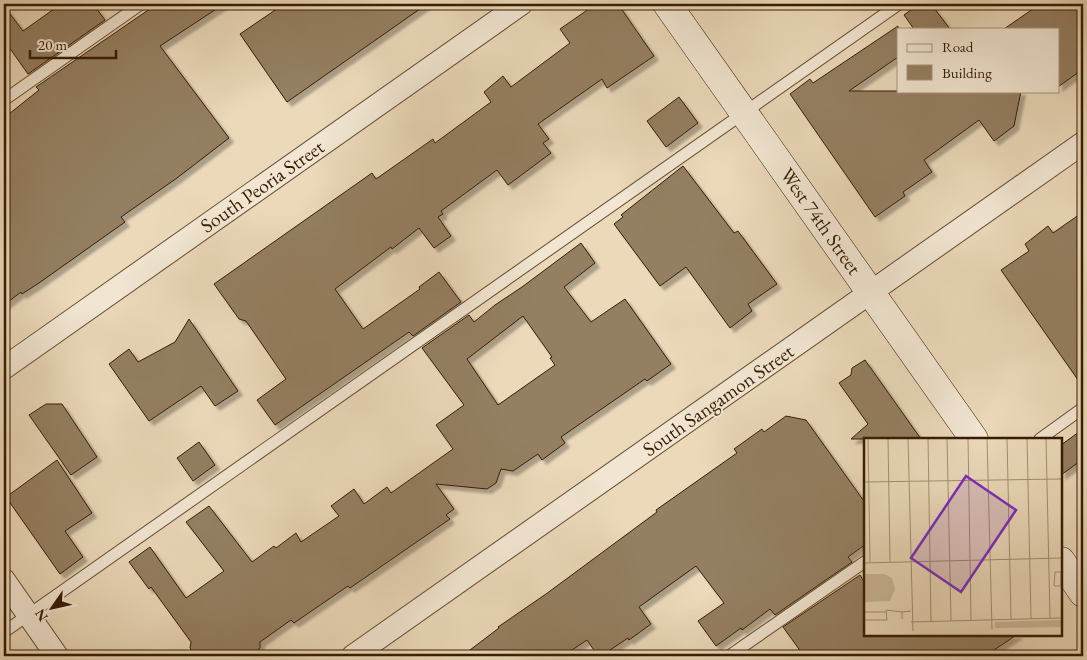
<svg xmlns="http://www.w3.org/2000/svg" width="1087" height="660" viewBox="0 0 1087 660" font-family="'EB Garamond',serif">
	<style>
		.building { fill: #947f62; stroke: #361d03; fill-rule: evenodd; filter: url(#shadow) }
		.lines { fill: none; stroke-linecap: round; stroke-linejoin: round }
		.lane-casing { stroke: #634c31; stroke-width: 13 }
		.street-casing { stroke: #634c31; stroke-width: 24 }
		.secondary-casing { stroke: #361d03; stroke-width: 29 }
		.lane { stroke: #f2e6d2; stroke-width: 11 }
		.street { stroke: #f2e6d2; stroke-width: 22 }
		.secondary { stroke: #f2e6d2; stroke-width: 28 }
		.labels { text-anchor: middle; stroke-width: 4; stroke-linejoin: round; paint-order: stroke }
		.street-label { font-size: 20px; fill: #361d03; stroke: #f2e6d2 }
		.inset-road { fill: none; stroke: #a38e71; stroke-width: 1 }
		.view { fill: #7b2cbf; fill-opacity: 0.15; stroke: #7b2cbf; stroke-width: 2.5 }
		.inset-edge { fill: none; stroke: #361d03; stroke-width: 2.5 }
	</style>
	<defs>
		<filter id="shadow"><feDropShadow dx="4.5" dy="4.5" stdDeviation="1" flood-color="#0004"/></filter>
	</defs>
	<rect width="100%" height="100%" fill="#ebd9ba"/>
	<filter id="stains"><feTurbulence type="fractalNoise" baseFrequency=".004" numOctaves="4"/><feColorMatrix values="0 0 0 0 .2 0 0 0 0 .09 0 0 0 0 .02 0 0 0 .5 -.17"/></filter>
	<radialGradient id="worn" r=".72"><stop offset=".6" stop-color="#630" stop-opacity="0"/><stop offset="1" stop-color="#630" stop-opacity=".3"/></radialGradient>
	<g class="building">
		<polygon points="61,4 93,4 105,20 28,74 4,40 4,6 23,31"/>
		<polygon points="157,4 224,4 160,46 229,138 177,178 121,217 125,222 39,283 22,294 21,292 4,305 4,118 39,90 36,87"/>
		<polygon points="284,4 427,4 287,102 240,34"/>
		<polygon points="596,4 618,4 654,56 607,88 602,79 538,124 549,139 543,143 551,153 508,185 497,170 441,211 443,214 438,217 451,236 434,248 419,228 392,249 391,247 335,289 363,329 420,289 419,287 439,272 461,302 413,336 409,332 275,425 257,400 286,379 246,321 239,319 214,284 372,173 376,179 433,139 435,143 491,102 484,92 503,76 511,87 570,43 560,29"/>
		<polygon points="919,4 931,4 950,29 914,29 904,15"/>
		<polygon points="1040,4 1083,4 1083,69 1058,87 1058,29 1004,29"/>
		<polygon points="898,26 898,57 849,91 1021,91 1014,126 994,141 979,120 924,160 932,172 903,192 905,196 875,217 790,94 810,79 813,83"/>
		<polygon points="679,97 698,123 666,147 647,121"/>
		<polygon points="683,166 734,233 738,231 777,284 748,304 752,311 730,328 686,267 660,286 614,224 623,217 621,215"/>
		<polygon points="1083,212 1083,387 1001,270 1029,251 1025,244 1048,226 1053,233"/>
		<path d="M581,243L595,263L564,287L591,322L625,299L671,364L647,381L645,379L561,437L565,443L542,460L538,454L513,471L501,469L496,483L487,489L436,484L454,509L446,515L450,519L350,588L348,586L294,623L291,620L260,642V648L250,656H196L190,648L191,642L151,587L149,589L129,562L150,547L186,598L224,571L186,522L209,506L252,562L274,546L276,548L296,533L301,542L339,516L331,506L354,489L364,504L387,487L391,493L453,449L436,425L464,405L422,348L469,315L474,322L495,305L522,287ZM523,316L552,357L550,358L555,365L498,405L467,359Z"/>
		<polygon points="189,319 238,391 215,406 201,386 149,421 109,364 129,349 138,362 175,342"/>
		<polygon points="865,360 921,439 851,439 868,424 839,383 851,375 852,368"/>
		<polygon points="46,404 62,404 97,457 71,475 29,415"/>
		<polygon points="786,416 806,420 866,504 866,544 848,557 852,562 775,615 770,609 742,630 741,628 716,646 698,621 724,603 696,566 639,607 651,624 629,640 628,638 601,656 598,656 587,640 563,656 462,656 499,628 498,627 546,594 657,512 656,510 737,453 734,449 762,429 764,432"/>
		<polygon points="1083,429 1083,459 1061,475 1061,445"/>
		<polygon points="199,442 215,465 193,481 177,458"/>
		<polygon points="57,460 92,513 65,531 83,557 60,574 6,497"/>
		<polygon points="860,575 866,585 866,634 1018,634 985,656 804,656 783,627"/>
	</g>
	<g class="lines">
		<defs>
			<g id="lane">
				<polyline points="4,100 141,4"/>
				<polyline points="1040,439 1083,408"/>
				<polyline points="4,632 899,4"/>
				<polyline points="729,656 866,561"/>
			</g>
			<g id="street">
				<polyline points="4,368 521,4"/>
				<polyline points="4,580 57,656"/>
				<polyline points="353,656 1083,143"/>
			</g>
			<g id="secondary">
				<polyline points="667,4 974,439"/>
				<polyline points="1061,561 1083,593"/>
			</g>
		</defs>
		<use href="#lane" class="lane-casing"/>
		<use href="#street" class="street-casing"/>
		<use href="#secondary" class="secondary-casing"/>
		<use href="#lane" class="lane"/>
		<use href="#street" class="street"/>
		<use href="#secondary" class="secondary"/>
	</g>
	<g class="labels">
		<g class="street-label">
			<text transform="translate(262 186) rotate(-35)" y="7">South Peoria Street</text>
			<text transform="translate(821 221) rotate(55)" y="7">West 74th Street</text>
			<text transform="translate(718 400) rotate(-35)" y="7">South Sangamon Street</text>
		</g>
	</g>
	<g transform="translate(864 438)">
		<rect width="198" height="198" fill="#ebd9ba"/>
		<path d="M0,136H20L28,140L31,151L26,163L0,164ZM197,182V189L131,190V184Z" fill="#ccb99b"/>
		<path class="inset-road" d="M4,0L6,124M24,0L26,124M44,0L49,193M64,0L67,183M83,0L87,183M104,0L107,182M123,0L128,191M143,0L147,181M163,0L167,181M182,0L186,181M0,44L198,41M0,125L198,120M197,148V134H191L190,147L191,148H198M0,174H22M38,181V174L47,173M0,182H23L22,172L38,174M47,184L198,180"/>
		<path class="view" d="M102,38L152,72L97,154L47,120Z"/>
		<rect width="198" height="198" class="inset-edge"/>
	</g>
	<rect width="1087" height="660" fill="none" stroke="#ebd9ba" stroke-width="20"/>
	<rect x="5" y="5" width="1077" height="650" fill="none" stroke="#361d03" stroke-width="2.5"/>
	<rect x="10" y="10" width="1067" height="640" fill="none" stroke="#361d03"/>
	<rect x="897" y="28" width="162" height="65" fill="#f2e6d2" stroke="#a7967f"/>
	<rect x="907" y="44" width="25" height="8" fill="#f2e6d2" stroke="#a7967f"/>
	<text x="942" y="52" font-size="15" fill="#361d03">Road</text>
	<rect x="907" y="65" width="25" height="15" fill="#947f62" stroke="#a7967f"/>
	<text x="942" y="78" font-size="15" fill="#361d03">Building</text>
	<g transform="translate(52 608) rotate(236)" stroke="#f2e6d2" stroke-width="4" paint-order="stroke">
	<path d="M0-4L9 19L0 12L-9 19Z" fill="#361d03"/>
	<text y="-8" font-size="14" font-weight="bold" text-anchor="middle" fill="#361d03">N</text>
	</g>
	<path d="M30 50v8h86v-8" fill="none" stroke="#361d03" stroke-width="2.5"/>
	<text x="38" y="50" font-size="15" fill="#361d03" stroke="#f2e6d2" stroke-width="4" paint-order="stroke">20 m</text>
	<rect width="100%" height="100%" filter="url(#stains)"/>
	<rect width="100%" height="100%" fill="url(#worn)"/>
</svg>
